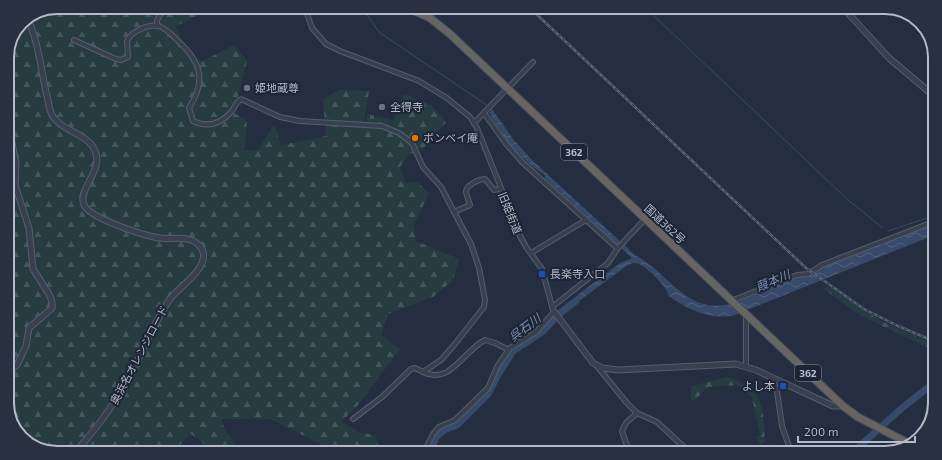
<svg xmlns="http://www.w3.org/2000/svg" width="942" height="460" viewBox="0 0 942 460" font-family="'Exo 2','Noto Sans JP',sans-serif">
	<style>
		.forest { fill: url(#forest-firs) }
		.cemetery { fill: url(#cemetery-stones) }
		.water { fill: url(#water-waves) }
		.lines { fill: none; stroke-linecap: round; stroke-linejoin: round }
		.stream { stroke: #384a69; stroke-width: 1 }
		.river { stroke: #384a69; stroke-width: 7 }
		.minor-casing { stroke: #565e6d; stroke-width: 6 }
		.tertiary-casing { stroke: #565e6d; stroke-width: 7 }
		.trunk-casing { stroke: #434b5a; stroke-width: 9 }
		.minor { stroke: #384050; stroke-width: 4 }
		.tertiary { stroke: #384050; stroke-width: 5 }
		.trunk { stroke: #666562; stroke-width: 7 }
		.rail-casing { stroke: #5a6477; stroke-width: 2.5 }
		.rail { stroke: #1d2535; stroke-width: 1; stroke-dasharray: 3; stroke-linecap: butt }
		.worship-dot { fill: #6b7280; stroke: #1d2535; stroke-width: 1.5 }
		.food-dot { fill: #e8710a; stroke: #1d2535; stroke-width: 1.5 }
		.transit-dot { fill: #1a4fb4; stroke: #1d2535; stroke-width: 1.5 }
		.labels { text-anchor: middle; stroke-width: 4; stroke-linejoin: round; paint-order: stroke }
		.shield { fill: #1d2535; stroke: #878e9d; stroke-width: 1 }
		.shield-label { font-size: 10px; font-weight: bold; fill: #b4bbca }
		.poi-label { font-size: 11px; fill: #b4bbca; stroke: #1d2535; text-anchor: start }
		.street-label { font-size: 11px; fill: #b4bbca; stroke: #1d2535 }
		.water-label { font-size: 12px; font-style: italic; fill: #7b8eb2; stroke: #1d2535 }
		.rim { fill: none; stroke: #b4bbca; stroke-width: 2 }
	</style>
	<defs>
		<pattern id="forest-firs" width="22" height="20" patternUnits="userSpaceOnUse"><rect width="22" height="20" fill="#263c41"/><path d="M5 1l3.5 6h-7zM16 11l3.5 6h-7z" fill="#43565b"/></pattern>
		<pattern id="cemetery-stones" width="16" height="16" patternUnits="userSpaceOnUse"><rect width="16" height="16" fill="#263c41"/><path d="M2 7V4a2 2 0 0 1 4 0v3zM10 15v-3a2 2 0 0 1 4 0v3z" fill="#43565b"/></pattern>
		<pattern id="water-waves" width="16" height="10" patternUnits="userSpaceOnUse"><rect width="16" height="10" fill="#384a69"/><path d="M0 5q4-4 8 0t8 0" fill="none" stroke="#52627d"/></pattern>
	</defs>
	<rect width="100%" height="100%" fill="#242e40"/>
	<g class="forest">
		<polygon points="57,7 214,8 176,26 188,55 203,61 234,45 247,61 234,113 247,121 244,150 258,151 274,124 281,145 326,136 323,99 339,90 369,91 364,122 390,131 404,94 432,106 446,122 423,149 410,154 400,167 406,183 417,182 429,193 414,225 416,241 459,259 453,280 433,297 388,314 381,335 400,349 358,405 342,421 358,432 375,435 380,450 333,450 270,419 221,419 224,428 238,449 211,449 191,434 176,449 35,448 16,431 7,406 7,54 22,22"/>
		<polygon points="827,286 881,321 931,343 931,349 859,315 823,288"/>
		<path d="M728,377C765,390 763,407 765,442L760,445L756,437L760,435L752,398L738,385L708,387L695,400H691V386Z"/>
	</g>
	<polygon class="cemetery" points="367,114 393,120 390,127 366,122"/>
	<path class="water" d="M492,109L513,139L531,159L635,255C672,275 688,319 737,302L924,227L933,225L932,236L732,316C708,319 688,310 669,296C667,287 646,265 636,263C632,263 628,265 625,267L571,307L566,304L620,263L632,258L545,178V175L533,167L510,145L489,113Z"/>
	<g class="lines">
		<g class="stream">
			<polyline points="363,9 379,32 488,106"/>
			<polyline points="649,11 848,200 883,228"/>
			<polyline points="888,231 933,216"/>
		</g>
		<g class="river">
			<polyline points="431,450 436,437 444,430 457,425 488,394 499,373 513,351 543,331 560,313 576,301"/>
			<polyline points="852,453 902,408 930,386"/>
		</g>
		<defs>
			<g id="minor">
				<polyline points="305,8 312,28 326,44 340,51 419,81 447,98 470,117 477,128 505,198 510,217 526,247 542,269 553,310 556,314"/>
				<polyline points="157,26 157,20 164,8"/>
				<path d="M74,40L116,59L121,60L128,57L127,41C131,31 149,24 159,26C167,29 173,36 178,41C202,63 206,81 189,108L193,121C208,128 221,124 232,111C235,107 236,102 241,99L280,117L300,121L382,126L399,133L412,143L423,167L441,187L471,244L479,268L485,300L484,307L455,344L441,360L423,372C450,386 464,350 485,340L495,343L509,350"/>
				<polyline points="484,113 507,145 523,163 617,248"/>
				<polyline points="474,123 533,62"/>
				<path d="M454,212L470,205C469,201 466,195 466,191C467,185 479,179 485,179L494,190L500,189"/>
				<polyline points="531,253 586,220"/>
				<polyline points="731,301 797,275 808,274 822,265 933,222"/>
				<polyline points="552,307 608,263 618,248 645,219"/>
				<polyline points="596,365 627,403 637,413 657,422 685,448 692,452"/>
				<polyline points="746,366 746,316"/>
				<polyline points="772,377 777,391 782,426 791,452"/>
				<polyline points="353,419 382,397 411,369 415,368 423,372"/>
				<polyline points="425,450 433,434 439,427 455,420 488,388 498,365 510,348 536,332 554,312"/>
				<polyline points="896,450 901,439"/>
				<polyline points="631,451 626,443 622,431 626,423 637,413"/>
			</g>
			<g id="tertiary">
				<polyline points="847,12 889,58 934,96"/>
				<path d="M28,19C38,42 41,68 46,92C48,99 49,109 52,115C62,132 88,133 95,151C104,171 77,189 84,205C90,218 140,234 154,237C165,240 177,237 187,239C193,240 199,244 202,249C211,268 179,286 170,299C154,322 144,349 131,374C117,401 99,425 79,448"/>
				<polyline points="7,118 16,163 15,185 29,228 33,269 49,294 52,302 52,308 29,328 26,346 17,365 7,374"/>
				<polyline points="556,314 593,363 602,368 618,370 736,364 756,370 833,406 843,406"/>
			</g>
			<polyline id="trunk" points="410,9 430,18 450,34 843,406 858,417 912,445"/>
		</defs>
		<use href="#minor" class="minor-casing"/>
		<use href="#tertiary" class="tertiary-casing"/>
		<use href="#trunk" class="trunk-casing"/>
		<use href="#minor" class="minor"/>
		<use href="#tertiary" class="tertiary"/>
		<use href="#trunk" class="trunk"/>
		<defs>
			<polyline id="rail" points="532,10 806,268 864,309 898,326 931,340"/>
		</defs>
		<use href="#rail" class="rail-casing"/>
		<use href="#rail" class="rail"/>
	</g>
	<g class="worship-dot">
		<circle cx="247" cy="88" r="4"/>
		<circle cx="382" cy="107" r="4"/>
	</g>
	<circle class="food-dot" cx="415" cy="138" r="4"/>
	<g class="transit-dot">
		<rect x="538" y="270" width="8" height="8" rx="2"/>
		<rect x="779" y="382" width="8" height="8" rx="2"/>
	</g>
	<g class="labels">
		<g class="shield">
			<rect x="561" y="144" width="26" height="16" rx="3"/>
			<rect x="795" y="365" width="26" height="16" rx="3"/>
		</g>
		<g class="shield-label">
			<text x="574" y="156">362</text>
			<text x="808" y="377">362</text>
		</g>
		<g class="poi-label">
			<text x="255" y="92">姫地蔵尊</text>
			<text x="390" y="111">全得寺</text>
			<text x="423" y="142">ボンベイ庵</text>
			<text x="550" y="278">長楽寺入口</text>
			<text x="775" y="390" text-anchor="end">よし本</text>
		</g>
		<g class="street-label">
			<text transform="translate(510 213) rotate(68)" y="4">旧姫街道</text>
			<text transform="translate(665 224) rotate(43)" y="4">国道362号</text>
			<text transform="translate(139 355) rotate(-62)" y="4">奥浜名オレンジロード</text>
		</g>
		<g class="water-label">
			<text transform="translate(773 281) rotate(-23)" y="4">葭本川</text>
			<text transform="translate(525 328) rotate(-37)" y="4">呉石川</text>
		</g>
	</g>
	<path d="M0 0H942V460H0ZM57 14H885A43 43 0 0 1 928 57V403A43 43 0 0 1 885 446H57A43 43 0 0 1 14 403V57A43 43 0 0 1 57 14Z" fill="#293141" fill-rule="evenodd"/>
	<path class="rim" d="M57 14H885A43 43 0 0 1 928 57V403A43 43 0 0 1 885 446H57A43 43 0 0 1 14 403V57A43 43 0 0 1 57 14Z"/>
	<path d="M798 436v6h117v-6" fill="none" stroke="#b4bbca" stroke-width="2"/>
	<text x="804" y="436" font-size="12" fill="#b4bbca" stroke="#1d2535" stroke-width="3" paint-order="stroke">200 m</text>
</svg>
